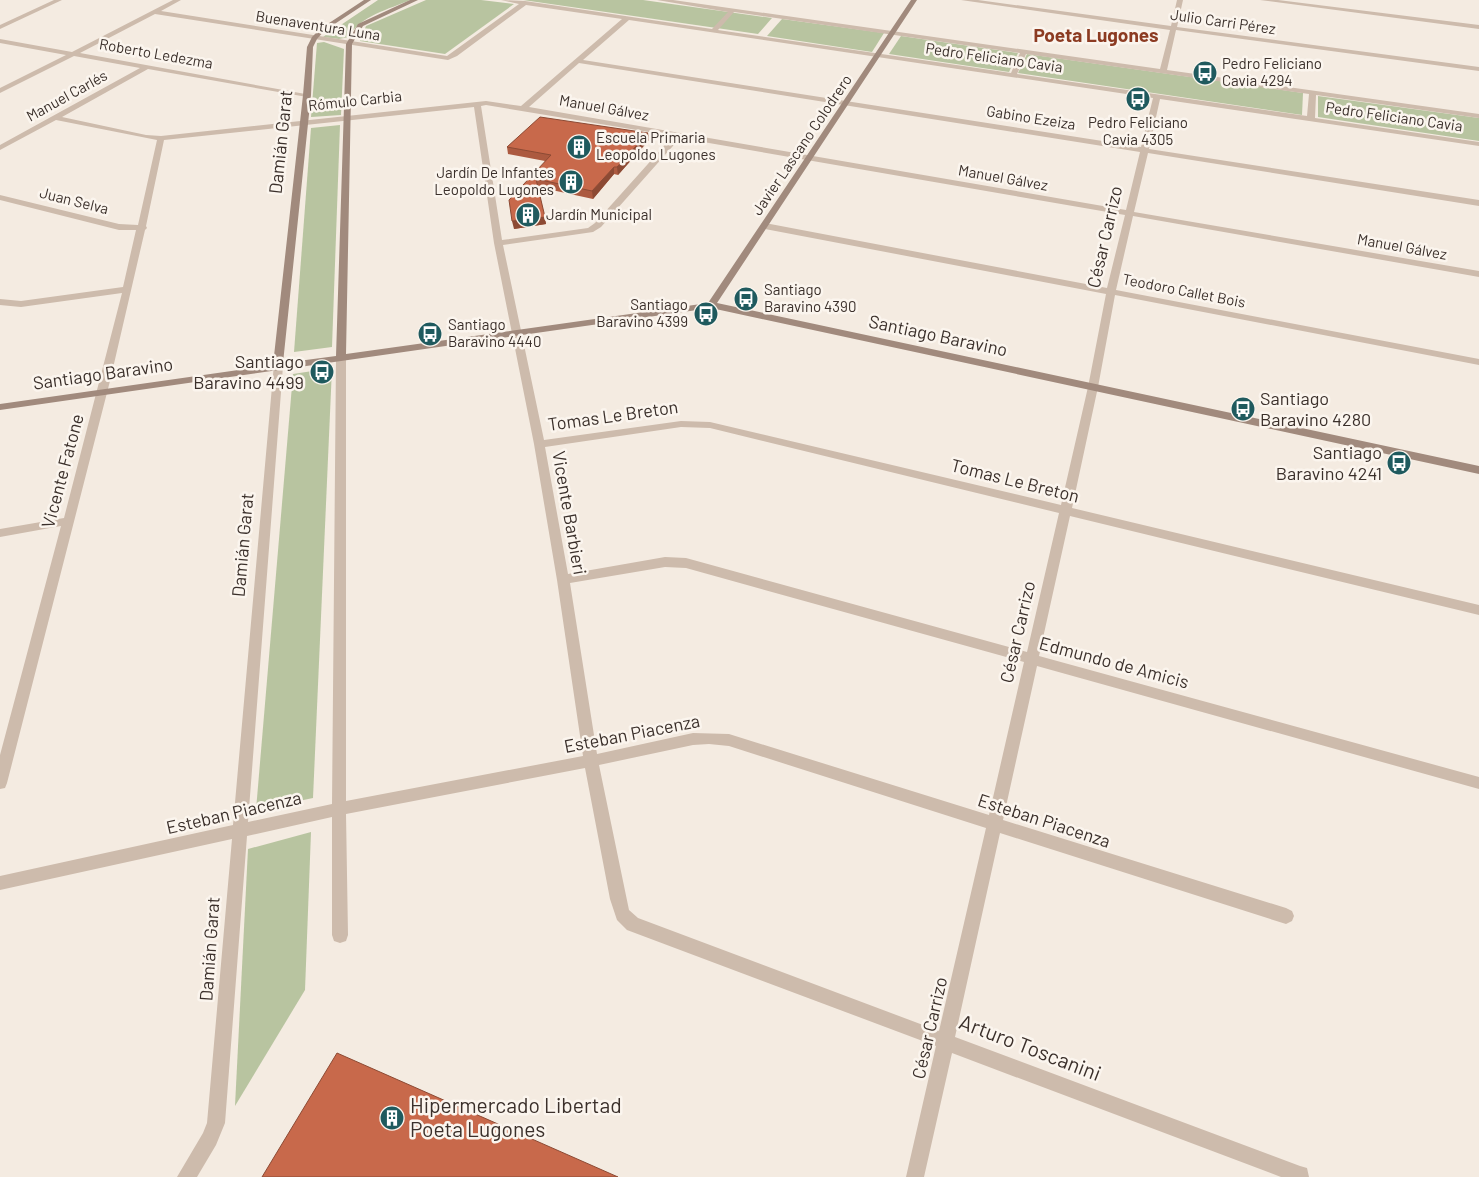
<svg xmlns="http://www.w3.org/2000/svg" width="1479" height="1177" viewBox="0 0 1479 1177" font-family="Barlow,sans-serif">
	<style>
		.green { fill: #b8c4a0 }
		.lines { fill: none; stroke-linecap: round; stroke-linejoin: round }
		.minor { fill: #cdbbac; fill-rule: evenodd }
		.secondary { fill: #a18a7d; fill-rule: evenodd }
		.wall { fill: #ac5a40 }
		.shaded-wall { fill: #8c4a34 }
		.building { fill: #c8694b; stroke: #8c4a34 }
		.labels { text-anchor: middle; stroke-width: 5; stroke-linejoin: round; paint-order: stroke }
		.far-street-label { font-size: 15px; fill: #3b302b; stroke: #fbf5ee }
		.far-poi-label { font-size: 15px; fill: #3b302b; stroke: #fbf5ee; text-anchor: start }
		.street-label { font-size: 18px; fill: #3b302b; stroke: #fbf5ee }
		.poi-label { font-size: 18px; fill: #3b302b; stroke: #fbf5ee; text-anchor: end }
		.far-district-label { font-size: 19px; font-weight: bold; fill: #8c3b22; stroke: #fbf5ee }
		.near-street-label { font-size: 21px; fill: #3b302b; stroke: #fbf5ee }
		.near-poi-label { font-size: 21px; fill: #3b302b; stroke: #fbf5ee; text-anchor: start }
	</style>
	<rect width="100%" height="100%" fill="#f4ebe1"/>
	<g class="green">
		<path d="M378,0H410C390,9 359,16 349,37L339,39L323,37Z"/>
		<polygon points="426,0 481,0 514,4 445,54 360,41 366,26"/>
		<polygon points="523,0 643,0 772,18 758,34"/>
		<polygon points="782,19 884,33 872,52 767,36"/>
		<polygon points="901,36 1018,53 1009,72 889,54"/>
		<polygon points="324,42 344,49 341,115 311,117 317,43"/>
		<polygon points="1027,54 1303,93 1302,115 1018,73"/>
		<polygon points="1318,96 1479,118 1479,141 1318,117"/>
		<polygon points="340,125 332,347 294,352 311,128"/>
		<polygon points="332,368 313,798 256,810 293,374"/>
		<polygon points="311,832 305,990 235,1106 248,849"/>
	</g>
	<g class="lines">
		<g class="minor">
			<polygon points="54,0 62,0 0,29 0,25"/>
			<path d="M173,0H181L161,11L447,56L519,4L501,0L525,1L712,29L728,12L657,0H673L1160,69L1170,30L961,0H978L1171,26L1177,0H1183L1177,27L1479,67V71L1176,30L1167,70L1479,114V118L1316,95L1315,118L1479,142V146L1160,99L1149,149L1479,200V206L1148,153L1134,212L1479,271V277L1133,216L1116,290L1479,359V365L1115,295L1098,387L1072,508L1479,605V615L1070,516L1039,656L1479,777V789L1037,666L1003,820L1286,908L1292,911L1294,916L1292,921L1286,924L1000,833L955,1037L1300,1166L1307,1168L1309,1177H1281L952,1053L924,1177H906L936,1046L627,930L617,920L610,899L585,768L346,814L348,935L346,941L340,943L334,941L332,935V817L247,836L225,1123L216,1145L197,1177H177L203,1133L207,1123L232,839L0,890V876L233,825L274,364L278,363L283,366L248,822L332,804L336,358L341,355L346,358V801L583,756L557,580L534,444L494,243L474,107L164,140L146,226L147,228L145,230L110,381L7,783L5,788L0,789V755L61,526L0,537V529L64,518L122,293L21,307L0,305V299L21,301L123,287L136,230H119L0,200V195L119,224L138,225L157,140L56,120L0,150V145L140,68L74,56L0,93V88L66,55L0,43V39L72,52ZM526,5L622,19L521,106L486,101L161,136L146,135L62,117L148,69L307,97L311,95L80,53L155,14L448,60L457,56ZM734,12L1020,53L1011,73L718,30ZM629,20L1153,98L1141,147L583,60ZM1026,54L1309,94L1307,116L1017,74ZM579,63L1140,152L1126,210L529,107ZM486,105L673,136L595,223L588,228L502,240L481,106ZM680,138L1125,215L1107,288L765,223L761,226L765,229L1106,294L1088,387L1061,505L710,422L681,421L544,440L503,245L593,232L601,227ZM681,427L710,428L1059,513L1027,652L686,558L665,557L568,574L545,447ZM665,567L686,568L1024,662L989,815L729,734L693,733L597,754L570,583ZM709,744L729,746L986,828L939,1031L638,918L629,910L599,765L693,745Z"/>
			<polygon points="1260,0 1278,0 1479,25 1479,29"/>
		</g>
		<polygon class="secondary" points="364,0 371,0 324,31 317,39 313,47 311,95 283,363 336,356 346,44 358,24 410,0 418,0 363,26 352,44 346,354 708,303 911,0 917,0 717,303 1479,466 1479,474 711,308 0,410 0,404 273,365 303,95 307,47 312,37 320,29"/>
	</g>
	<polygon class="wall" points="649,140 618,175 614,174 593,199 538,187 546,224 514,229 545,161 508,154 507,147"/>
	<g class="shaded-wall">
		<polygon points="648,133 649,140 618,175 617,167"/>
		<polygon points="614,167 614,174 593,199 592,191"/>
		<polygon points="545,217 546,224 514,229 512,221"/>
	</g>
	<g class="building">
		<polygon points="540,117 648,133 617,167 614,167 592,191 536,179 545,217 512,221 509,200 551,155 507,147"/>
		<polygon points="337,1053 618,1177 262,1177"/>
	</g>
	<defs>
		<symbol id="bus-disc" viewBox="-11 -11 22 22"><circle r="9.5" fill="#1f5a5e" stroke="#fbf5ee"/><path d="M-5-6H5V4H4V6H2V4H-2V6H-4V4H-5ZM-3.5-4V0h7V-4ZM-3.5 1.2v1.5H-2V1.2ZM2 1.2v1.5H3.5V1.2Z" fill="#fff"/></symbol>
		<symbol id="building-disc" viewBox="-11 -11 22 22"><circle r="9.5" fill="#1f5a5e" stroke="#fbf5ee"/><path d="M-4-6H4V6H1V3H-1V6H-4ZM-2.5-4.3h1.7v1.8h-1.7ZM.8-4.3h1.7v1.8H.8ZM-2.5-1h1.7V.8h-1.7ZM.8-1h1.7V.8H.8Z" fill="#fff"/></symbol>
	</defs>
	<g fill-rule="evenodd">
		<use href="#bus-disc" x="1191" y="59" width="28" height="28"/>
		<use href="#bus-disc" x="1124" y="85" width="28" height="28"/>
		<use href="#building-disc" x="565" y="133" width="28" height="28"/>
		<use href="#building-disc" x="557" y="168" width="28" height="28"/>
		<use href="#building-disc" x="514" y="201" width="28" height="28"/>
		<use href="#bus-disc" x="732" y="285" width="28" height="28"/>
		<use href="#bus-disc" x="692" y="300" width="28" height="28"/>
		<use href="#bus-disc" x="416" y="320" width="28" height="28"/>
		<use href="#bus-disc" x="308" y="358" width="28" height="28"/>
		<use href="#bus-disc" x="1229" y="395" width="28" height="28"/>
		<use href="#bus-disc" x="1385" y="449" width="28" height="28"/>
		<use href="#building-disc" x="378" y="1104" width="28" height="28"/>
	</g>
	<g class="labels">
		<g class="far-street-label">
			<text transform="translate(1223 22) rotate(8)" y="5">Julio Carri Pérez</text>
			<text transform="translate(318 26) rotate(9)" y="5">Buenaventura Luna</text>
			<text transform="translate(156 54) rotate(10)" y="5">Roberto Ledezma</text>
			<text transform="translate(994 58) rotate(8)" y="5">Pedro Feliciano Cavia</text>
			<text transform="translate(67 96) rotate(-29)" y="5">Manuel Carlés</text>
			<text transform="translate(355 101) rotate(-6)" y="5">Rómulo Carbia</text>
			<text transform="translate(604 108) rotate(10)" y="5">Manuel Gálvez</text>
			<text transform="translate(1394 117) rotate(8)" y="5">Pedro Feliciano Cavia</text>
			<text transform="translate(1031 118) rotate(9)" y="5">Gabino Ezeiza</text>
			<text transform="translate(802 145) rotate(-56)" y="5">Javier Lascano Colodrero</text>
			<text transform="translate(1003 178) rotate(10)" y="5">Manuel Gálvez</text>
			<text transform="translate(74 201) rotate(14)" y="5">Juan Selva</text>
			<text transform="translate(1402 247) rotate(10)" y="5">Manuel Gálvez</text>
			<text transform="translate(1184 291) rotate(11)" y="5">Teodoro Callet Bois</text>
		</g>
		<g class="far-poi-label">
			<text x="1222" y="69">Pedro Feliciano<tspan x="1222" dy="17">Cavia 4294</tspan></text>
			<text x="1138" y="128" text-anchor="middle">Pedro Feliciano<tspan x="1138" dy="17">Cavia 4305</tspan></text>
			<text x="596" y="143">Escuela Primaria<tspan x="596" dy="17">Leopoldo Lugones</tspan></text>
			<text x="554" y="178" text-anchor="end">Jardín De Infantes<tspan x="554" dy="17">Leopoldo Lugones</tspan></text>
			<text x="546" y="220">Jardín Municipal</text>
			<text x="764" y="295">Santiago<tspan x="764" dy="17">Baravino 4390</tspan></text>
			<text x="688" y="310" text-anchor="end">Santiago<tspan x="688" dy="17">Baravino 4399</tspan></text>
			<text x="448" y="330">Santiago<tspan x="448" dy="17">Baravino 4440</tspan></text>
		</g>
		<g class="street-label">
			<text transform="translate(281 142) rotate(-84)" y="6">Damián Garat</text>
			<text transform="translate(1105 237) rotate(-77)" y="6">César Carrizo</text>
			<text transform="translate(938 336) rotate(12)" y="6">Santiago Baravino</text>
			<text transform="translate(103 374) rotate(-8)" y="6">Santiago Baravino</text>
			<text transform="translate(613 416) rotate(-8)" y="6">Tomas Le Breton</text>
			<text transform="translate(63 471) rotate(-75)" y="6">Vicente Fatone</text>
			<text transform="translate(1015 481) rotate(14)" y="6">Tomas Le Breton</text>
			<text transform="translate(569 513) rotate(80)" y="6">Vicente Barbieri</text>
			<text transform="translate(243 545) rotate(-85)" y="6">Damián Garat</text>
			<text transform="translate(1018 632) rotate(-77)" y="6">César Carrizo</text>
			<text transform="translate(1114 663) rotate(15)" y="6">Edmundo de Amicis</text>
			<text transform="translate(632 734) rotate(-11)" y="6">Esteban Piacenza</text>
			<text transform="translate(234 813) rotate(-13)" y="6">Esteban Piacenza</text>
			<text transform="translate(1044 821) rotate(18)" y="6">Esteban Piacenza</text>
			<text transform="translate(210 949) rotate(-86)" y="6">Damián Garat</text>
			<text transform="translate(930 1028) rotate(-77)" y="6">César Carrizo</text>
		</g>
		<g class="poi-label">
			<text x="304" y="368">Santiago<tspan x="304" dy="21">Baravino 4499</tspan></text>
			<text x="1260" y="405" text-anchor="start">Santiago<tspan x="1260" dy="21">Baravino 4280</tspan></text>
			<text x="1382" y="459">Santiago<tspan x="1382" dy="21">Baravino 4241</tspan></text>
		</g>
		<g class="far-district-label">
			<text x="1096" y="42">Poeta Lugones</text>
		</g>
		<g class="near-street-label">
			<text transform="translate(1030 1048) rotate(21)" y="7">Arturo Toscanini</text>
		</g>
		<g class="near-poi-label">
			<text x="410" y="1113">Hipermercado Libertad<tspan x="410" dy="24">Poeta Lugones</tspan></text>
		</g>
	</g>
</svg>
